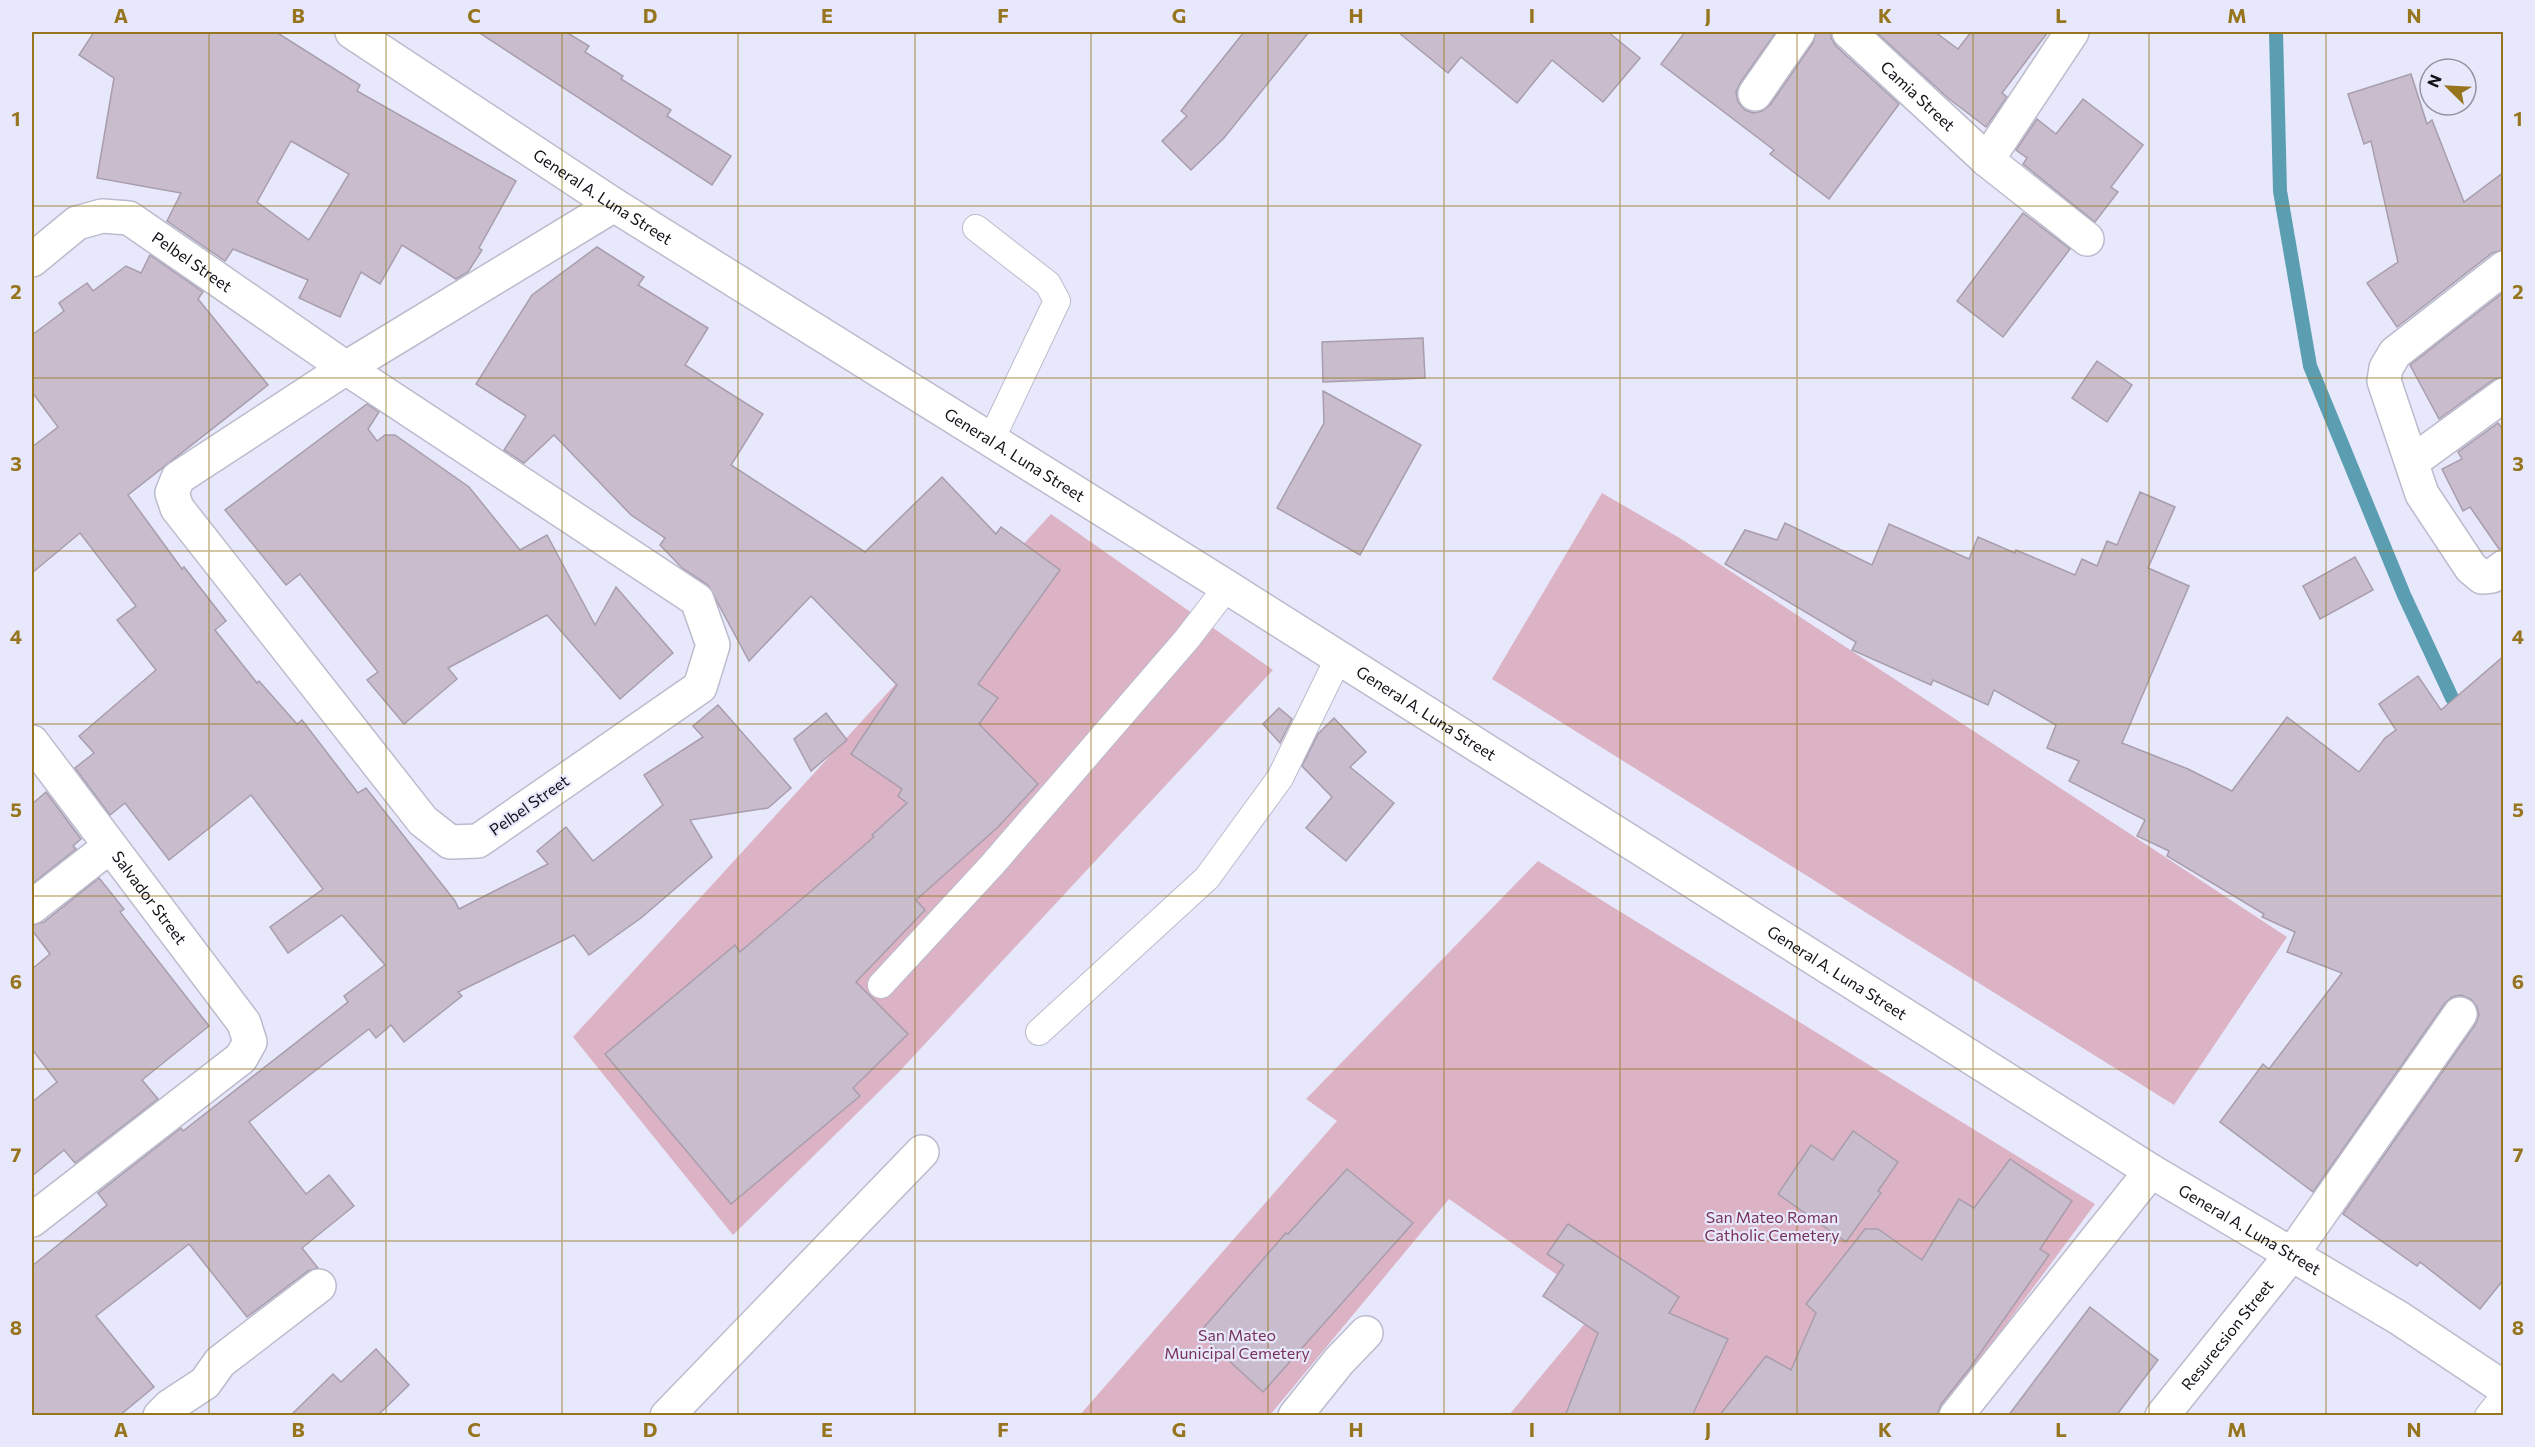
<svg xmlns="http://www.w3.org/2000/svg" width="2535" height="1447" viewBox="0 0 2535 1447" font-family="Commissioner,sans-serif">
	<style>
		.green { fill: #dbb3c5 }
		.lines { fill: none; stroke-linecap: round; stroke-linejoin: round }
		.stream { stroke: #5b9eb2; stroke-width: 14 }
		.building { fill: #c9bdcd; stroke: #a89dac; stroke-width: 1.5; fill-rule: evenodd }
		.lane-casing { stroke: #bbbbcd; stroke-width: 28 }
		.street-casing { stroke: #bbbbcd; stroke-width: 36 }
		.primary-casing { stroke: #bbbbcd; stroke-width: 36 }
		.lane { stroke: #fff; stroke-width: 26 }
		.street { stroke: #fff; stroke-width: 33 }
		.primary { stroke: #fff; stroke-width: 33 }
		.grid { fill: none; stroke: #96751e; stroke-width: 1.5; stroke-opacity: 0.55 }
		.labels { text-anchor: middle; stroke-width: 4.5; stroke-linejoin: round; paint-order: stroke }
		.street-label { font-size: 16px; fill: #111117; stroke: #e8e8fc }
		.park-label { font-size: 16px; fill: #763256; stroke: #e8e8fc }
		.neatline { fill: none; stroke: #96751e; stroke-width: 2 }
		.grid-label { font-size: 20px; text-anchor: middle; font-weight: bold; fill: #96751e }
	</style>
	<rect width="100%" height="100%" fill="#e8e8fc"/>
	<g class="green">
		<polygon points="1602,493 1683,540 2287,937 2174,1105 1492,679"/>
		<polygon points="1051,514 1273,670 897,1074 733,1235 573,1037"/>
		<polygon points="1538,861 2095,1204 1939,1415 1509,1415 1600,1305 1449,1199 1270,1415 1079,1416 1337,1121 1306,1099"/>
	</g>
	<g class="lines">
		<polyline class="stream" points="2276,32 2280,191 2310,366 2404,595 2452,698 2464,714"/>
	</g>
	<g class="building">
		<path d="M94,32H276L360,85L357,91L516,181L479,248L482,250L468,272L456,279L402,245L380,284L361,272L340,317L299,298L308,280L233,249L225,261L167,221L181,193L97,178L114,78L79,55ZM291,141L349,174L309,240L257,202Z"/>
		<polygon points="478,32 566,32 589,46 585,52 623,76 621,79 671,110 667,116 731,156 712,185"/>
		<polygon points="1244,32 1309,32 1224,138 1191,170 1162,141 1187,116 1181,111"/>
		<polygon points="1398,32 1608,32 1640,58 1603,102 1552,60 1517,103 1461,57 1448,73"/>
		<polygon points="1685,32 1776,32 1740,83 1736,92 1738,102 1745,110 1753,113 1762,111 1770,105 1813,43 1816,32 1831,32 1831,38 1836,46 1899,104 1829,199 1770,154 1774,150 1661,64"/>
		<polygon points="1876,32 1935,32 1958,49 1971,32 2048,32 2002,93 2007,97 1986,127 1948,98"/>
		<polygon points="2411,74 2427,124 2432,120 2464,202 2504,172 2504,250 2492,253 2397,327 2367,283 2398,262 2371,141 2364,144 2348,94"/>
		<polygon points="2083,99 2143,145 2111,187 2118,192 2095,222 2023,164 2027,158 2016,150 2037,119 2056,134"/>
		<polygon points="2023,213 2070,249 2003,337 1957,301"/>
		<polygon points="597,247 644,277 638,285 708,328 685,365 763,414 731,465 865,552 942,477 996,534 1001,527 1060,570 978,684 998,698 979,724 1038,784 998,827 916,900 925,910 856,982 908,1034 853,1088 860,1096 731,1204 605,1054 735,945 740,952 874,837 872,835 907,803 898,796 902,789 851,754 897,685 811,596 749,661 708,585 682,568 660,545 665,538 631,515 554,435 524,463 504,450 526,416 476,384 532,295"/>
		<polygon points="150,255 203,292 198,299 268,385 128,495 182,569 184,567 226,621 215,630 257,683 259,681 297,724 302,720 358,793 366,788 455,901 459,909 548,864 537,851 566,827 593,861 663,805 644,775 703,737 693,726 718,705 791,788 768,808 690,820 712,857 641,918 589,955 574,935 458,992 462,996 404,1042 391,1025 376,1038 369,1029 249,1122 306,1194 329,1175 354,1206 302,1248 318,1268 308,1271 247,1317 189,1244 96,1316 154,1387 119,1416 32,1416 32,1266 107,1205 98,1193 181,1128 183,1131 348,1002 344,996 385,965 342,915 288,953 270,927 323,889 251,795 169,860 125,803 110,815 75,768 94,753 79,736 156,670 117,620 136,606 80,533 32,573 32,447 58,427 32,392 32,335 64,311 59,303 87,283 93,291 126,266 141,273"/>
		<polygon points="2504,292 2504,377 2493,380 2439,419 2410,365"/>
		<polygon points="1423,338 1425,378 1323,382 1322,342"/>
		<polygon points="2097,361 2132,385 2107,422 2072,398"/>
		<polygon points="1323,391 1421,445 1360,555 1277,508 1324,423"/>
		<polygon points="367,404 379,412 368,429 377,441 385,435 395,435 469,487 520,550 547,535 595,625 616,587 673,653 620,699 547,615 448,668 457,679 404,724 367,680 378,672 300,574 286,585 225,510"/>
		<polygon points="2498,423 2504,431 2504,549 2499,549 2470,507 2463,511 2442,469 2462,459 2458,452"/>
		<polygon points="2140,492 2175,507 2148,568 2189,586 2122,743 2188,769 2232,791 2287,717 2359,772 2385,738 2396,730 2379,704 2418,676 2441,710 2504,656 2504,1279 2480,1309 2420,1262 2417,1266 2343,1214 2475,1025 2479,1015 2477,1007 2471,999 2461,995 2452,997 2445,1003 2313,1192 2220,1122 2263,1064 2269,1069 2342,973 2287,952 2295,932 2262,917 2264,914 2167,856 2169,851 2137,836 2145,820 2069,781 2079,761 2047,748 2056,725 1994,690 1988,705 1933,680 1931,685 1852,650 1856,642 1725,564 1745,530 1777,540 1785,523 1872,565 1889,524 1969,559 1978,537 2015,553 2016,550 2075,575 2082,559 2097,566 2107,541 2117,545"/>
		<polygon points="2355,557 2373,590 2320,619 2303,586"/>
		<polygon points="1279,708 1292,719 1280,743 1263,724"/>
		<polygon points="826,713 847,740 811,771 794,739"/>
		<polygon points="1334,718 1366,752 1350,767 1394,803 1346,861 1306,828 1332,797 1302,766 1318,734"/>
		<polygon points="46,792 81,839 73,846 76,849 32,884 32,804"/>
		<polygon points="99,878 124,909 120,912 209,1026 142,1080 158,1099 75,1163 64,1150 32,1176 32,1102 57,1082 32,1049 32,969 50,954 32,930 32,925 44,922"/>
		<polygon points="1853,1131 1898,1162 1878,1191 1881,1193 1846,1242 1778,1194 1811,1145 1833,1160"/>
		<polygon points="2010,1159 2072,1201 2040,1249 2049,1255 1969,1369 1941,1404 1937,1416 1719,1416 1766,1356 1791,1370 1816,1313 1806,1304 1865,1229 1878,1229 1922,1260 1959,1199 1974,1208"/>
		<polygon points="1347,1169 1413,1223 1263,1392 1199,1333 1286,1233 1288,1234"/>
		<polygon points="1568,1224 1679,1297 1669,1313 1728,1339 1692,1416 1565,1416 1598,1333 1543,1296 1564,1265 1547,1254"/>
		<polygon points="2090,1307 2158,1360 2116,1416 2008,1416"/>
		<polygon points="376,1349 409,1385 377,1416 290,1416 333,1374 341,1382"/>
	</g>
	<g class="lines">
		<defs>
			<g id="lane">
				<polyline points="976,228 1048,284 1057,301 991,440"/>
				<polyline points="881,985 992,865 1187,639 1227,587"/>
				<polyline points="1039,1032 1207,878 1280,778 1339,657"/>
				<polyline points="2488,1416 2504,1396"/>
			</g>
			<g id="street">
				<path id="s1" d="M1849,32L1987,160L2087,239"/>
				<polyline points="1755,94 1798,32"/>
				<polyline points="1987,160 2072,32"/>
				<path id="s2" d="M32,260L77,223L102,216L129,218L346,368L697,600L713,645L700,687L478,841L450,842L423,821L177,508L172,493L178,478L346,368L614,205"/>
				<polyline points="2504,268 2395,353 2386,368 2384,381 2422,494 2471,568 2482,577 2492,576 2504,567"/>
				<polyline points="2412,462 2504,395"/>
				<path id="s3" d="M32,742L244,1023L250,1042L241,1058L32,1220"/>
				<polyline points="32,907 109,847"/>
				<polyline points="160,1416 170,1406 205,1383 220,1362 319,1286"/>
				<polyline points="667,1416 922,1152"/>
				<polyline points="1295,1416 1339,1361 1366,1333"/>
				<polyline points="1956,1416 2151,1171"/>
				<path id="s4" d="M2162,1416L2292,1254L2460,1014"/>
			</g>
			<g id="primary">
				<path id="s5" d="M352,32L614,205L1227,587L2151,1171L2399,1318L2504,1388"/>
			</g>
		</defs>
		<use href="#lane" class="lane-casing"/>
		<use href="#street" class="street-casing"/>
		<use href="#primary" class="primary-casing"/>
		<use href="#lane" class="lane"/>
		<use href="#street" class="street"/>
		<use href="#primary" class="primary"/>
	</g>
	<path class="grid" d="M209,32V1416M386,32V1416M562,32V1416M738,32V1416M915,32V1416M1091,32V1416M1268,32V1416M1444,32V1416M1620,32V1416M1797,32V1416M1973,32V1416M2149,32V1416M2326,32V1416M32,206H2504M32,378H2504M32,551H2504M32,724H2504M32,896H2504M32,1069H2504M32,1241H2504"/>
	<g class="labels">
		<g class="street-label">
			<text dy="6" stroke="none"><textPath href="#s1" startOffset="94">Camia Street</textPath></text>
			<text dy="6" stroke="none"><textPath href="#s5" startOffset="300">General A. Luna Street</textPath></text>
			<text dy="6" stroke="none"><textPath href="#s2" startOffset="188">Pelbel Street</textPath></text>
			<text dy="6" stroke="none"><textPath href="#s5" startOffset="786">General A. Luna Street</textPath></text>
			<text dy="6" stroke="none"><textPath href="#s5" startOffset="1272">General A. Luna Street</textPath></text>
			<text transform="translate(529 805) rotate(-35)" y="6">Pelbel Street</text>
			<text dy="6" stroke="none"><textPath href="#s3" startOffset="195">Salvador Street</textPath></text>
			<text dy="6" stroke="none"><textPath href="#s5" startOffset="1758">General A. Luna Street</textPath></text>
			<text dy="6" stroke="none"><textPath href="#s5" startOffset="2244">General A. Luna Street</textPath></text>
			<text dy="6" stroke="none"><textPath href="#s4" startOffset="104">Resurecsion Street</textPath></text>
		</g>
		<g class="park-label">
			<text x="1772" y="1223">San Mateo Roman<tspan x="1772" dy="18">Catholic Cemetery</tspan></text>
			<text x="1237" y="1341">San Mateo<tspan x="1237" dy="18">Municipal Cemetery</tspan></text>
		</g>
	</g>
	<rect width="2535" height="1447" fill="none" stroke="#e8e8fc" stroke-width="66"/>
	<g transform="translate(2448 87) rotate(294)"><circle r="28" fill="#e8e8fc" stroke="#9292a0" stroke-width="1.5"/>
	<path d="M0-4.5L10 22L0 15L-10 22Z" fill="#96751e"/>
	<text y="-9" font-size="16" font-weight="bold" text-anchor="middle" fill="#111117">N</text>
	</g>
	<rect x="33" y="33" width="2469" height="1381" class="neatline"/>
	<g class="grid-label">
		<text x="121" y="23">A</text>
		<text x="298" y="23">B</text>
		<text x="474" y="23">C</text>
		<text x="650" y="23">D</text>
		<text x="827" y="23">E</text>
		<text x="1003" y="23">F</text>
		<text x="1179" y="23">G</text>
		<text x="1356" y="23">H</text>
		<text x="1532" y="23">I</text>
		<text x="1708" y="23">J</text>
		<text x="1885" y="23">K</text>
		<text x="2061" y="23">L</text>
		<text x="2237" y="23">M</text>
		<text x="2414" y="23">N</text>
		<text x="16" y="126">1</text>
		<text x="2518" y="126">1</text>
		<text x="16" y="299">2</text>
		<text x="2518" y="299">2</text>
		<text x="16" y="471">3</text>
		<text x="2518" y="471">3</text>
		<text x="16" y="644">4</text>
		<text x="2518" y="644">4</text>
		<text x="16" y="817">5</text>
		<text x="2518" y="817">5</text>
		<text x="16" y="989">6</text>
		<text x="2518" y="989">6</text>
		<text x="16" y="1162">7</text>
		<text x="2518" y="1162">7</text>
		<text x="16" y="1335">8</text>
		<text x="2518" y="1335">8</text>
		<text x="121" y="1437">A</text>
		<text x="298" y="1437">B</text>
		<text x="474" y="1437">C</text>
		<text x="650" y="1437">D</text>
		<text x="827" y="1437">E</text>
		<text x="1003" y="1437">F</text>
		<text x="1179" y="1437">G</text>
		<text x="1356" y="1437">H</text>
		<text x="1532" y="1437">I</text>
		<text x="1708" y="1437">J</text>
		<text x="1885" y="1437">K</text>
		<text x="2061" y="1437">L</text>
		<text x="2237" y="1437">M</text>
		<text x="2414" y="1437">N</text>
	</g>
</svg>
